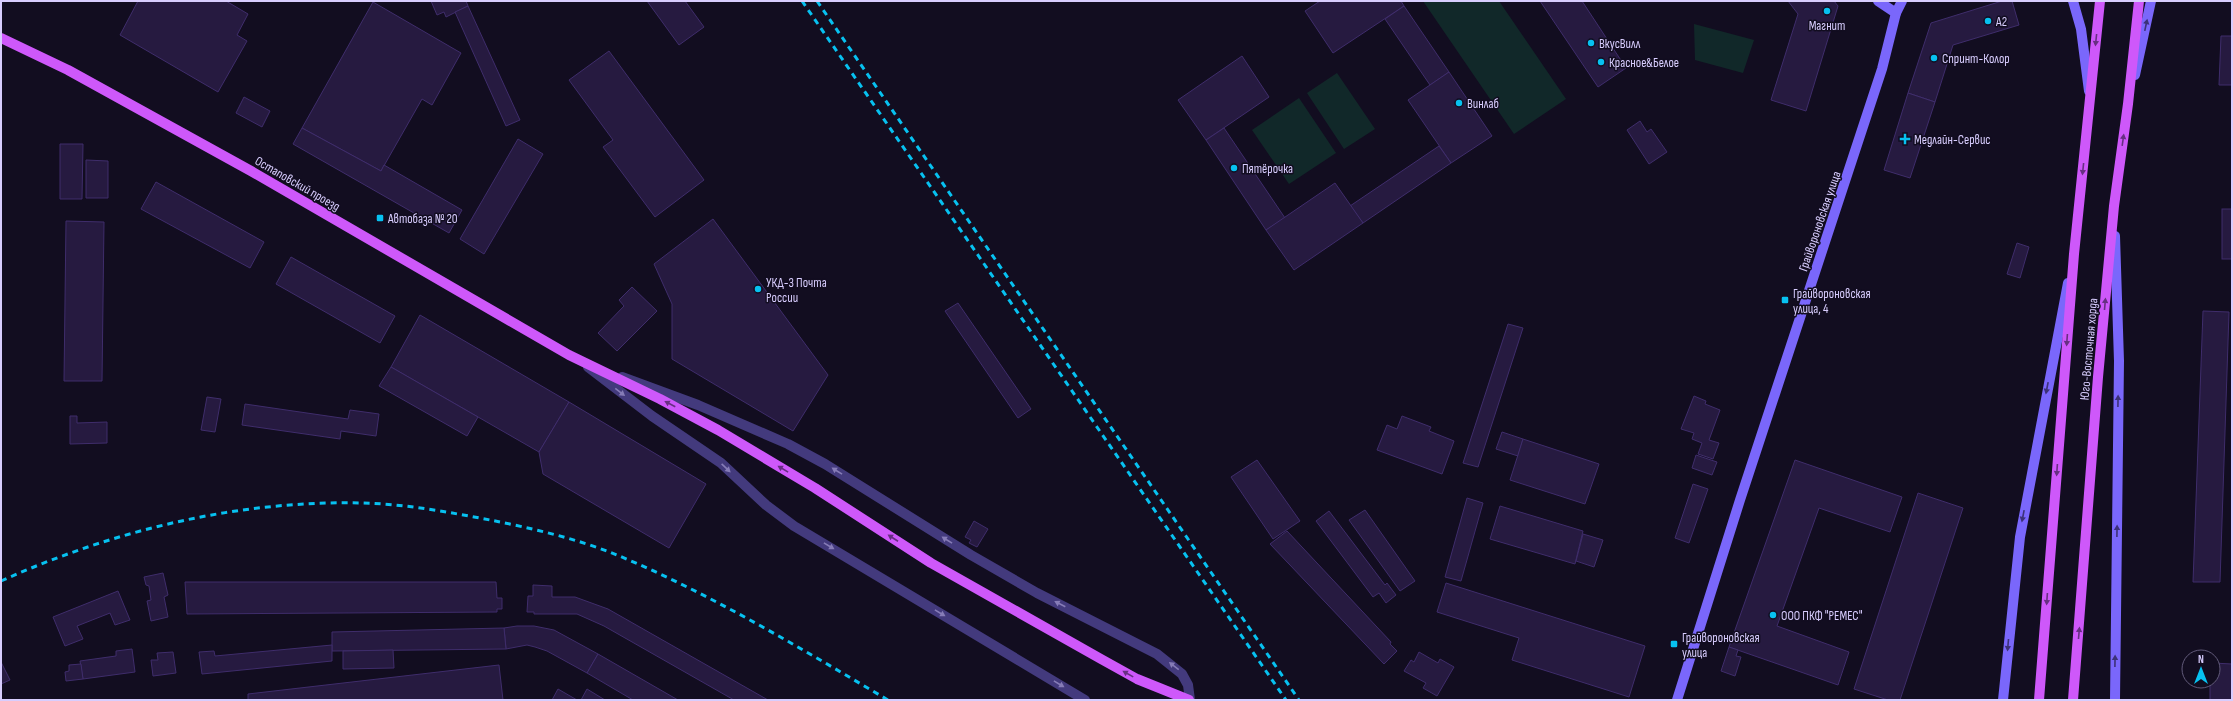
<svg xmlns="http://www.w3.org/2000/svg" width="2233" height="701" viewBox="0 0 2233 701" font-family="'Sofia Sans Condensed',sans-serif">
	<style>
		.green { fill: #112829 }
		.building { fill: #261a40; stroke: #3f2d6b }
		.lines { fill: none; stroke-linecap: round; stroke-linejoin: round }
		.minor { stroke: #433a7d; stroke-width: 10 }
		.secondary { stroke: #7a67fb; stroke-width: 10 }
		.primary { stroke: #ce58fa; stroke-width: 10 }
		.rail { stroke: #07c1f0; stroke-width: 3; stroke-dasharray: 6 5; stroke-linecap: butt }
		.oneway { fill: #3c3178 }
		.oneway2 { fill: #672f82 }
		.oneway3 { fill: #867cb7 }
		.poi-dot { fill: #07c1f0; stroke: #120d20; stroke-width: 1.5 }
		.labels { text-anchor: middle; stroke-width: 3; stroke-linejoin: round; paint-order: stroke }
		.poi-label { font-size: 13px; fill: #d8cdfe; stroke: #120d20; text-anchor: start }
		.street-label { font-size: 13px; fill: #d8cdfe; stroke: #120d20 }
	</style>
	<rect width="100%" height="100%" fill="#120d20"/>
	<g class="green">
		<polygon points="1423,1 1499,1 1566,99 1514,134"/>
		<polygon points="1694,24 1754,40 1743,73 1695,60"/>
		<polygon points="1337,73 1375,129 1344,149 1307,93"/>
		<polygon points="1299,98 1336,153 1289,184 1252,130"/>
	</g>
	<g class="building">
		<polygon points="138,1 226,1 248,14 237,35 247,41 218,92 120,35"/>
		<polygon points="431,1 466,1 468,6 446,17 444,12 437,15"/>
		<polygon points="647,1 685,1 704,27 679,45"/>
		<polygon points="1320,1 1401,1 1404,6 1333,53 1305,11"/>
		<polygon points="1540,1 1582,1 1626,68 1598,87"/>
		<polygon points="1788,1 1834,1 1838,6 1806,111 1771,100 1798,14"/>
		<polygon points="2002,1 2012,1 2019,25 1953,45 1935,102 1908,93 1931,23"/>
		<polygon points="373,2 461,53 432,105 422,99 381,171 302,128"/>
		<polygon points="468,6 520,120 506,126 455,12"/>
		<polygon points="1404,6 1449,72 1430,85 1385,19"/>
		<polygon points="2221,36 2232,36 2232,85 2219,85"/>
		<polygon points="609,51 704,180 655,217 603,147 613,140 569,80"/>
		<polygon points="1242,56 1269,97 1206,140 1178,100"/>
		<polygon points="1449,72 1492,136 1451,163 1408,100"/>
		<polygon points="1908,93 1935,102 1910,178 1884,170"/>
		<polygon points="244,97 270,111 262,127 236,113"/>
		<polygon points="1640,121 1647,132 1651,129 1667,152 1649,164 1627,130"/>
		<polygon points="302,128 381,171 384,165 462,210 449,233 293,144"/>
		<polygon points="1224,128 1285,218 1266,230 1206,140"/>
		<polygon points="518,139 543,154 484,254 460,239"/>
		<polygon points="60,144 83,144 82,199 60,199"/>
		<polygon points="1439,146 1451,163 1363,223 1350,206"/>
		<polygon points="86,160 108,161 108,198 86,198"/>
		<polygon points="156,182 264,242 250,268 141,209"/>
		<polygon points="1335,183 1363,223 1294,270 1266,230"/>
		<rect x="2222" y="209" width="10" height="50"/>
		<polygon points="713,219 828,375 793,431 672,359 672,304 654,264"/>
		<polygon points="66,221 104,222 102,381 64,381"/>
		<polygon points="2017,243 2029,247 2020,278 2007,274"/>
		<polygon points="291,257 395,316 380,343 276,284"/>
		<polygon points="632,287 657,311 617,351 598,333 624,306 619,300"/>
		<polygon points="958,303 1031,409 1018,418 945,311"/>
		<polygon points="2203,311 2229,312 2220,582 2193,582"/>
		<polygon points="420,315 569,402 539,452 391,367"/>
		<polygon points="1508,324 1523,328 1478,467 1463,463"/>
		<polygon points="391,367 478,417 467,436 379,386"/>
		<polygon points="1694,396 1706,401 1705,404 1720,410 1709,440 1719,443 1713,459 1698,454 1702,443 1692,439 1694,433 1681,429"/>
		<polygon points="207,397 221,399 215,432 201,430"/>
		<polygon points="569,402 706,484 669,548 543,474 539,452"/>
		<polygon points="245,404 348,419 350,410 379,414 376,436 341,431 340,439 242,425"/>
		<polygon points="70,416 77,416 77,423 107,422 107,443 70,444"/>
		<polygon points="1402,416 1431,427 1429,431 1454,441 1442,474 1377,450 1387,425 1397,429"/>
		<polygon points="1502,432 1523,439 1518,456 1496,449"/>
		<polygon points="1523,439 1599,464 1585,504 1510,480"/>
		<polygon points="1696,455 1717,462 1712,475 1692,468"/>
		<polygon points="1257,460 1300,521 1273,539 1231,477"/>
		<polygon points="1795,460 1902,497 1890,532 1819,508 1777,626 1849,652 1838,685 1729,647"/>
		<polygon points="1693,484 1708,489 1689,543 1675,538"/>
		<polygon points="1918,493 1963,508 1900,700 1888,700 1854,689"/>
		<polygon points="1467,498 1483,503 1461,581 1445,577"/>
		<polygon points="1500,506 1583,531 1575,564 1490,539"/>
		<polygon points="1365,510 1415,581 1400,591 1349,520"/>
		<polygon points="1329,511 1385,585 1387,583 1396,595 1386,603 1379,593 1373,597 1316,521"/>
		<polygon points="974,521 988,529 977,547 969,543 971,540 965,537"/>
		<polygon points="1287,531 1391,642 1390,644 1397,651 1384,664 1270,544"/>
		<polygon points="1583,534 1603,540 1594,567 1576,561"/>
		<polygon points="163,573 168,595 164,597 168,617 151,621 147,601 151,600 149,586 146,585 144,577"/>
		<polygon points="185,582 496,582 497,598 502,598 502,609 497,609 497,612 187,614"/>
		<polygon points="1446,583 1645,646 1629,697 1512,660 1519,638 1437,612"/>
		<polygon points="533,585 552,586 552,597 575,597 608,609 768,700 734,700 604,626 577,614 534,614 534,612 527,612 528,596 533,596"/>
		<polygon points="118,591 130,620 115,625 110,613 77,626 83,639 65,646 53,617"/>
		<polygon points="517,626 534,626 554,630 598,654 587,673 547,651 535,647 527,645 506,649 504,628"/>
		<polygon points="504,628 506,649 332,651 332,632"/>
		<polygon points="332,645 332,661 202,674 199,652 214,651 215,656"/>
		<polygon points="1729,647 1738,650 1736,656 1741,657 1735,676 1721,671"/>
		<polygon points="132,649 135,672 83,679 80,661 116,656 116,651"/>
		<polygon points="393,650 394,668 343,669 343,651"/>
		<polygon points="173,652 176,673 153,676 151,660 158,660 157,653"/>
		<polygon points="1419,652 1438,663 1440,659 1454,667 1437,696 1423,688 1426,683 1404,671 1411,660 1414,662"/>
		<polygon points="598,654 678,700 633,700 587,673"/>
		<polygon points="1,662 10,680 1,684"/>
		<polygon points="2213,663 2232,664 2232,700 2210,700 2210,681 2213,681"/>
		<polygon points="81,664 83,679 66,681 65,672 69,671 69,665"/>
		<polygon points="499,665 503,700 248,700 248,694"/>
		<polygon points="558,689 577,700 552,700"/>
		<polygon points="587,689 605,700 581,700"/>
	</g>
	<g class="lines">
		<g class="minor">
			<polyline points="588,367 652,416 721,463 766,505 794,526 1085,700"/>
			<polyline points="622,377 698,405 788,444 825,464 971,555 1037,593 1157,654 1182,674 1188,685 1190,700"/>
		</g>
		<g class="secondary">
			<polyline points="1878,1 1896,13"/>
			<polyline points="2073,1 2081,29 2089,91"/>
			<polyline points="2135,75 2151,1"/>
			<polyline points="2115,236 2119,361 2115,700"/>
			<polyline points="1677,700 1740,500 1882,69 1896,13 1902,1"/>
			<polyline points="2003,700 2020,537 2068,283"/>
		</g>
		<g class="primary">
			<polyline points="1,38 68,70 251,171 569,355 660,399 718,430 815,488 931,563 1101,659 1137,679 1189,700"/>
			<polyline points="2039,700 2074,254 2100,1"/>
			<polyline points="2073,700 2098,377 2114,206 2128,104 2139,1"/>
		</g>
		<g class="rail">
			<polyline points="802,1 1286,700"/>
			<polyline points="817,1 1299,700"/>
			<path d="M1,581C115,530 238,500 363,503C405,504 448,512 490,520C531,528 578,539 617,555C711,594 800,648 888,700"/>
		</g>
	</g>
	<defs><path id="oneway-solid" d="M-6-.8H1V-3.2L6.5 0L1 3.2V.8H-6Z"/></defs>
	<g class="oneway">
		<use href="#oneway-solid" transform="translate(2146 25) rotate(-78)"/>
		<use href="#oneway-solid" transform="translate(2047 388) rotate(101)"/>
		<use href="#oneway-solid" transform="translate(2118 401) rotate(-89)"/>
		<use href="#oneway-solid" transform="translate(2023 516) rotate(101)"/>
		<use href="#oneway-solid" transform="translate(2117 531) rotate(-89)"/>
		<use href="#oneway-solid" transform="translate(2008 645) rotate(95)"/>
		<use href="#oneway-solid" transform="translate(2115 661) rotate(-89)"/>
	</g>
	<g class="oneway2">
		<use href="#oneway-solid" transform="translate(2096 40) rotate(96)"/>
		<use href="#oneway-solid" transform="translate(2123 140) rotate(-82)"/>
		<use href="#oneway-solid" transform="translate(2083 169) rotate(96)"/>
		<use href="#oneway-solid" transform="translate(2105 304) rotate(-85)"/>
		<use href="#oneway-solid" transform="translate(2067 340) rotate(94)"/>
		<use href="#oneway-solid" transform="translate(670 404) rotate(-152)"/>
		<use href="#oneway-solid" transform="translate(783 469) rotate(-149)"/>
		<use href="#oneway-solid" transform="translate(2057 470) rotate(94)"/>
		<use href="#oneway-solid" transform="translate(893 538) rotate(-147)"/>
		<use href="#oneway-solid" transform="translate(2047 599) rotate(94)"/>
		<use href="#oneway-solid" transform="translate(2079 633) rotate(-85)"/>
		<use href="#oneway-solid" transform="translate(1128 674) rotate(-151)"/>
	</g>
	<g class="oneway3">
		<use href="#oneway-solid" transform="translate(620 392) rotate(38)"/>
		<use href="#oneway-solid" transform="translate(726 468) rotate(43)"/>
		<use href="#oneway-solid" transform="translate(837 471) rotate(-148)"/>
		<use href="#oneway-solid" transform="translate(947 540) rotate(-148)"/>
		<use href="#oneway-solid" transform="translate(829 546) rotate(31)"/>
		<use href="#oneway-solid" transform="translate(1060 604) rotate(-153)"/>
		<use href="#oneway-solid" transform="translate(940 613) rotate(31)"/>
		<use href="#oneway-solid" transform="translate(1174 666) rotate(-142)"/>
		<use href="#oneway-solid" transform="translate(1059 684) rotate(31)"/>
	</g>
	<g class="poi-dot">
		<circle cx="1827" cy="11" r="4"/>
		<circle cx="1988" cy="21" r="4"/>
		<circle cx="1591" cy="43" r="4"/>
		<circle cx="1934" cy="58" r="4"/>
		<circle cx="1601" cy="62" r="4"/>
		<circle cx="1459" cy="103" r="4"/>
		<path d="M1903 133h4v4h4v4h-4v4h-4v-4h-4v-4h4z"/>
		<circle cx="1234" cy="168" r="4"/>
		<rect x="376" y="214" width="8" height="8" rx="2"/>
		<circle cx="758" cy="289" r="4"/>
		<rect x="1781" y="296" width="8" height="8" rx="2"/>
		<circle cx="1773" cy="615" r="4"/>
		<rect x="1670" y="640" width="8" height="8" rx="2"/>
	</g>
	<g class="labels">
		<g class="poi-label">
			<text x="1996" y="26">A2</text>
			<text x="1827" y="30" text-anchor="middle">Магнит</text>
			<text x="1599" y="48">ВкусВилл</text>
			<text x="1942" y="63">Спринт-Колор</text>
			<text x="1609" y="67">Красное&amp;Белое</text>
			<text x="1467" y="108">Винлаб</text>
			<text x="1914" y="144">Медлайн-Сервис</text>
			<text x="1242" y="173">Пятёрочка</text>
			<text x="388" y="223">Автобаза № 20</text>
			<text x="766" y="287">УКД-3 Почта<tspan x="766" dy="15">России</tspan></text>
			<text x="1793" y="298">Грайвороновская<tspan x="1793" dy="15">улица, 4</tspan></text>
			<text x="1781" y="620">ООО ПКФ "РЕМЕС"</text>
			<text x="1682" y="642">Грайвороновская<tspan x="1682" dy="15">улица</tspan></text>
		</g>
		<g class="street-label">
			<text transform="translate(298 183) rotate(30)" y="5">Остаповский проезд</text>
			<text transform="translate(1819 221) rotate(-71)" y="5">Грайвороновская улица</text>
			<text transform="translate(2088 349) rotate(-85)" y="5">Юго-Восточная хорда</text>
		</g>
	</g>
	<rect width="2233" height="701" fill="none" stroke="#d8cdfe" stroke-width="4"/>
	<g transform="translate(2201 669)"><circle r="19" fill="#120d20" stroke="#615a79"/>
	<path d="M0-3L7 15L0 10L-7 15Z" fill="#07c1f0"/>
	<text y="-6" font-size="11" font-weight="bold" text-anchor="middle" fill="#d8cdfe">N</text>
	</g>
</svg>
